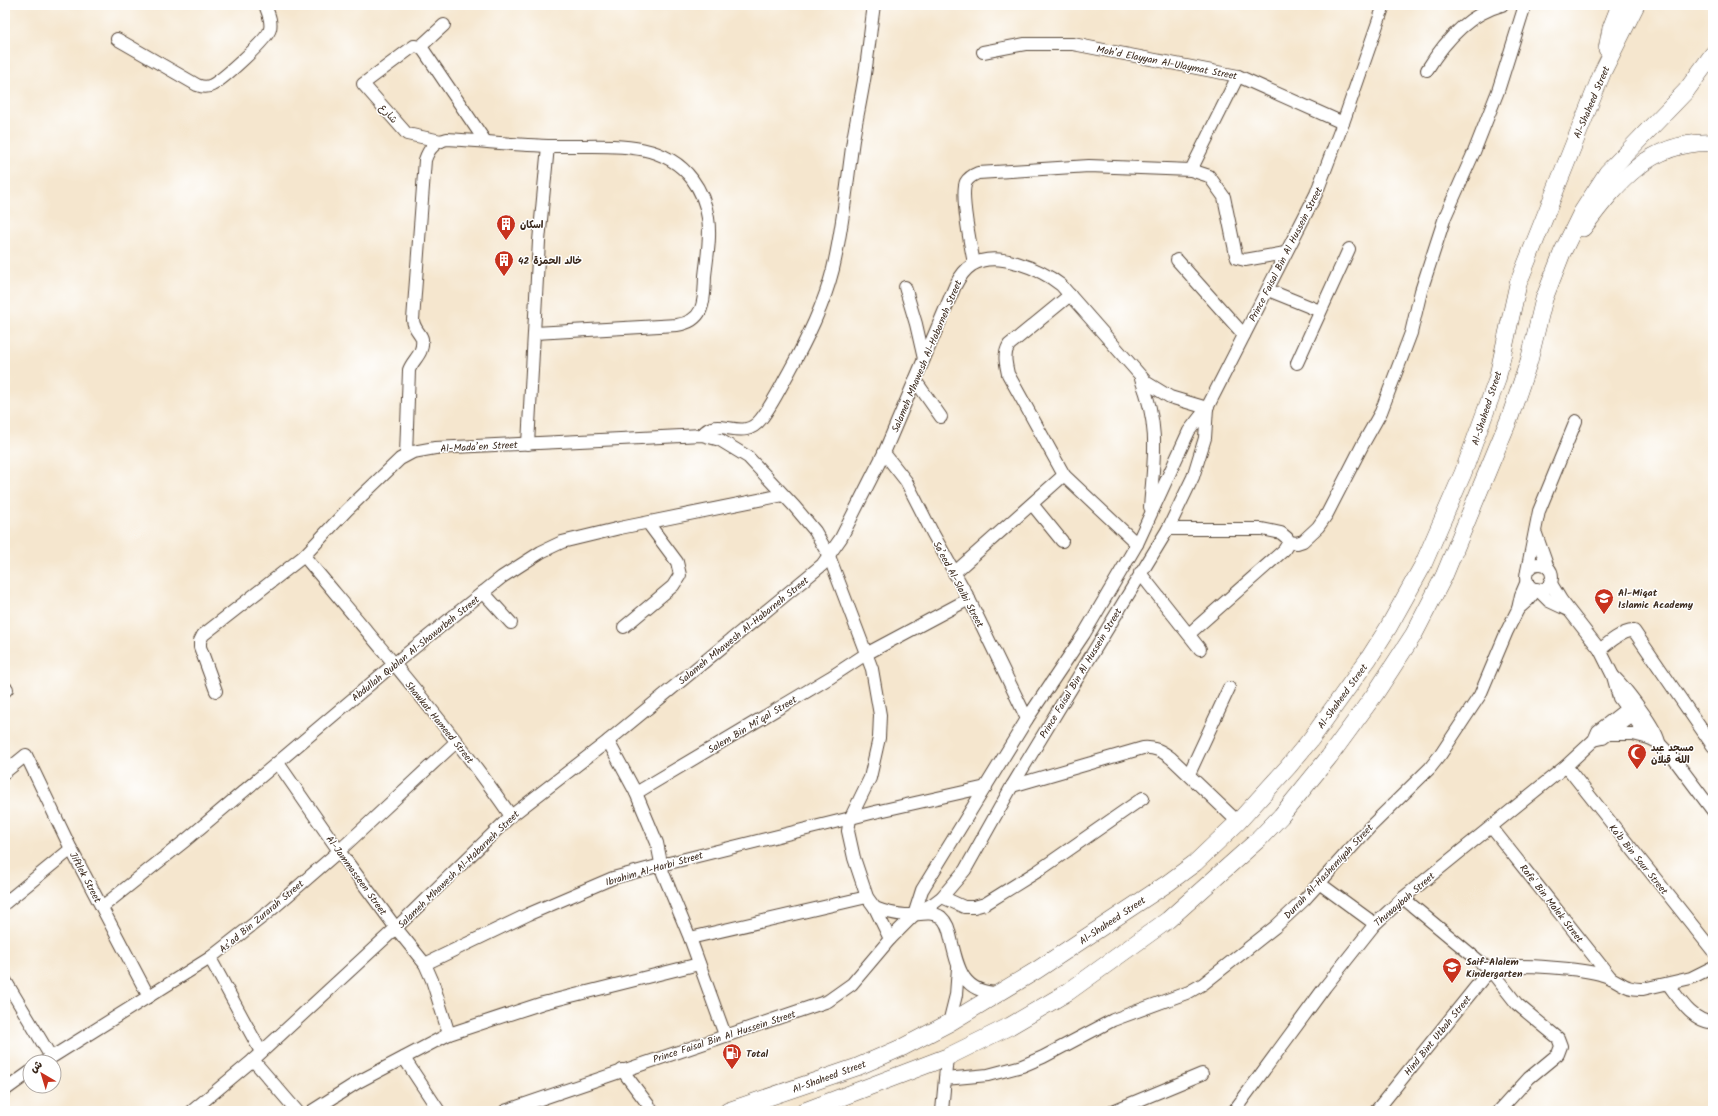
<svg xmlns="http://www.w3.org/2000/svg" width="1718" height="1116" viewBox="0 0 1718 1116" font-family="Kalam,'Playpen Sans Arabic',sans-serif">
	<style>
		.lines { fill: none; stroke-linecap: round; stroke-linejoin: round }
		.minor-casing { stroke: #574638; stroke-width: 14 }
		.highway-casing { stroke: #574638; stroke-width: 18 }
		.minor { stroke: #fff; stroke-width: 12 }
		.highway { stroke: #fff; stroke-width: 17 }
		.labels { text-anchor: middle; stroke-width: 3; stroke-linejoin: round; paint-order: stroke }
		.street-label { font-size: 10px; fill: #3b2a1e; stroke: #fff }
		.poi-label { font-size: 10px; font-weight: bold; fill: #3b2a1e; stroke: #fff; text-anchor: start }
	</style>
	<rect width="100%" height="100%" fill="#fff"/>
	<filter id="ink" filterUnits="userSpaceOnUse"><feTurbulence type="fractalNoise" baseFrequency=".025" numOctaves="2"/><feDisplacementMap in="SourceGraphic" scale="8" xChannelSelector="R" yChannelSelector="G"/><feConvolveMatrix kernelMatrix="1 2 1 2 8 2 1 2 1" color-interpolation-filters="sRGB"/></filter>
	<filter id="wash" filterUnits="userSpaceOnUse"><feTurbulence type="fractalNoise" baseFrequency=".012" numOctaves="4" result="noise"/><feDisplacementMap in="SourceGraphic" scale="16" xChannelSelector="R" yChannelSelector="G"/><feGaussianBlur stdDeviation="0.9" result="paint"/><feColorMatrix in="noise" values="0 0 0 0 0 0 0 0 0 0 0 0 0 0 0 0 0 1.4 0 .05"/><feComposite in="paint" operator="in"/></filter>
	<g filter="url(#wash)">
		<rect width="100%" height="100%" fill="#f5e6ce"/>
	</g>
	<g filter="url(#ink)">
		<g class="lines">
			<defs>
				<g id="minor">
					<path d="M117,39L197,85C202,87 207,88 212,85C222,80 268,39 270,29C272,21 268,13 265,5"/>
					<polyline points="420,47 444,25"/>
					<polyline points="983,52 1025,44 1073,44 1238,76 1343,123"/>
					<path d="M1427,70C1444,42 1469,14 1502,5"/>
					<polyline points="441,141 407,134 363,84 414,46 420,47 424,51 485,141"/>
					<polyline points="1191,170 1238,76"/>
					<polyline points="1177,260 1244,335"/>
					<path d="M974,263C971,248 960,194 966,182C969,177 973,175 978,173L1089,166L1191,170L1209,176L1224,197L1236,255L1237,258L1245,260L1285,253"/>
					<polyline points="905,287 916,324 924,359"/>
					<polyline points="1268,290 1320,311"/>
					<path d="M1070,295L1009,345C1003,355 1006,364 1008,374L1064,475L1137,544"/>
					<polyline points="1297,363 1349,249"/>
					<path d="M1141,379C1160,428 1154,457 1150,507"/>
					<polyline points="915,380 941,417"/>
					<path d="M702,435C718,414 742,444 761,419C772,405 780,388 789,372C807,339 824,305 833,269C843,227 847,183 853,140C856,122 860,104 863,86C868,59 870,32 874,5"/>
					<polyline points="528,444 539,241 548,146"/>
					<polyline points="884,453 906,481 932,532 969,599 1027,719"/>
					<path d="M406,455L409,370C413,359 424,354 422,339C421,333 414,330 413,320L425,160C429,148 435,142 447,139C485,141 522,146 559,146C605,147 661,138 692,179C701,191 706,204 708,218C711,237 707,257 705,276C704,299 706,321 677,325L535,333"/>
					<polyline points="1032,504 1062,541"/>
					<polyline points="1168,529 1262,529 1281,533 1287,538 1289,542 1284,550 1189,634"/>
					<polyline points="1536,534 1548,568"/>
					<polyline points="1289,542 1297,543 1303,541 1318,527 1327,514 1363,444 1381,412 1411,333 1421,291 1445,217 1474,152 1498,91 1525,5"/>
					<path d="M304,556C375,641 448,725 511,816"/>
					<circle cx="1539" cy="577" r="13"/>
					<polyline points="1527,571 1539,511 1576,421"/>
					<polyline points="954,573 1064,475"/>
					<polyline points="1140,573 1200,649"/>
					<polyline points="1550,582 1561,600 1600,650 1613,676 1619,698 1627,709 1649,738 1659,743 1674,759 1713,811"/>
					<polyline points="1538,590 1549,601 1568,610"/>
					<polyline points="483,592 511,623"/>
					<polyline points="1518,609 1528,600 1537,589"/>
					<polyline points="624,627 673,586 680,575 677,562 648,523"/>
					<path d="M1600,650C1608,643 1623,630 1634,631L1713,746"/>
					<path d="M1613,676C1624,686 1658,730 1659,743"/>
					<polyline points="5,691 7,689"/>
					<polyline points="216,691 200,647 200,641 203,635 304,556 347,510 400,459 413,452 435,448 702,435 720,440 748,457 794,506 815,531 829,556 872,669 880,715 879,738 870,778 850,819 848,831 854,858 867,897 875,908 890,939"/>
					<polyline points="1609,734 1633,734 1649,738"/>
					<polyline points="1594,740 1603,738 1638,712"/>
					<polyline points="608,741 636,793 657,843 663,873 690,938 725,1035"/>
					<polyline points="278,763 339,851 396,928 425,964 432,980 449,1034"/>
					<polyline points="1566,766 1713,951"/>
					<polyline points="5,772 26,755 71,849 149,997"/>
					<polyline points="1189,774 1229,688"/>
					<path d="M1012,786L1143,748C1155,747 1162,751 1171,758L1238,822"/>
					<polyline points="636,793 831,677 866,654 969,599"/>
					<polyline points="1492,828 1611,978"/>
					<polyline points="1319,883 1375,924"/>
					<polyline points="942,897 964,907 974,907 985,904 1038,871 1143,798"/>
					<polyline points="1403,898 1491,971 1517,1004 1558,1038 1561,1046 1558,1054 1529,1078 1499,1111"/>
					<polyline points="5,903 71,849"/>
					<polyline points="102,907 186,840 394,664 502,577 541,552 562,542 620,528 783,495"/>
					<path d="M875,908C885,912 894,914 905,915C916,916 930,910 941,917C948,923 949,931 951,939C958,968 962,992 997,993"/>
					<polyline points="914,915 922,890 1027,719 1084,634 1137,544 1189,431 1207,408 1316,194 1343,123 1384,5"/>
					<polyline points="690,938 867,897"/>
					<polyline points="210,958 261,1052"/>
					<polyline points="425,964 529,914 613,878 661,865 875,812 986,787"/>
					<polyline points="5,980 51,1057"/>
					<path d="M1668,984C1680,1000 1691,1020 1713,1023"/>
					<polyline points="949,1023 956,995 958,968"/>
					<polyline points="404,1058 439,1111"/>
					<polyline points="253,1060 297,1111"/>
					<polyline points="44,1062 210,958 270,911 339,851 456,742"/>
					<polyline points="622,1070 653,1111"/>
					<polyline points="945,1079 988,1075 1022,1066 1043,1057 1113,1020 1189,992 1203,984 1275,927 1304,900 1370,827 1430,768 1441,754 1480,695 1507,631 1518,609 1521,595 1527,581"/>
					<polyline points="5,1090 30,1072"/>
					<path d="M192,1111L253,1060L396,928L511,816L608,741L822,565L841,538L884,453L955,286C959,278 964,270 972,265C996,249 1042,270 1061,285L1147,383L1170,397L1207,408"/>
					<polyline points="312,1111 358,1082 449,1034 543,1003 699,964"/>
					<polyline points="505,1111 828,1001 852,984 890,939 914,915 934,903 942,897 965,870 1012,786 1168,529 1193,477 1205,438 1207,408"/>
					<polyline points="942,1111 947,1057"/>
					<polyline points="1113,1111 1202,1074"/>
					<polyline points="1234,1111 1325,987 1375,924 1403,898 1566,766 1594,740 1598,731 1634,703"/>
					<path d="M1376,1111L1483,978C1488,974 1492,970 1499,968C1516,963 1585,969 1603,975C1620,980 1624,990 1643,989L1691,978L1713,967"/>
				</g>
				<g id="highway">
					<polyline points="1607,49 1611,28 1620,5"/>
					<path d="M1583,228C1617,183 1650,140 1713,143"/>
					<polyline points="728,1111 857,1067 903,1047 949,1023 1037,970 1168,883 1195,863 1238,822 1288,767 1311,739 1369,658 1388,628 1422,567 1463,473 1497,380 1518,284 1603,71 1636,5"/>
					<polyline points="805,1111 947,1057 1010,1026 1068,992 1168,920 1259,839 1281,816 1329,757 1375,694 1414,634 1444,576 1510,417 1529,361 1544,299 1562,253 1582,212 1607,173 1686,91 1713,54"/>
				</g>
			</defs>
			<use href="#minor" class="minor-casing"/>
			<use href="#highway" class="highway-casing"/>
			<use href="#minor" class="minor"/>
			<use href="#highway" class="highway"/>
		</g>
	</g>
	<defs>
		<symbol id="building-pin" viewBox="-11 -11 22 30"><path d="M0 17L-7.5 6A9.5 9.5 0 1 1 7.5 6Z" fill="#c8321e" stroke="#fff"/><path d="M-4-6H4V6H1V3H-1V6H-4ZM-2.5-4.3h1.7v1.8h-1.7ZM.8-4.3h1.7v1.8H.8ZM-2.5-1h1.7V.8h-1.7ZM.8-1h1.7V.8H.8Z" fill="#fff"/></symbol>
		<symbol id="school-pin" viewBox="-11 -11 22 30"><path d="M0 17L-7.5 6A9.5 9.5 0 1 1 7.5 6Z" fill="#c8321e" stroke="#fff"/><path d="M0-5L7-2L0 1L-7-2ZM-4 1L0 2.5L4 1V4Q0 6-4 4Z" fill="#fff"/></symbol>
		<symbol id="mosque-pin" viewBox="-11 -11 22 30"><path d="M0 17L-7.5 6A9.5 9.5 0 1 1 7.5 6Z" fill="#c8321e" stroke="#fff"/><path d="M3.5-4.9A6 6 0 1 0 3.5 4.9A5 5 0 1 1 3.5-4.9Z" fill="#fff"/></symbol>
		<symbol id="fuel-pin" viewBox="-11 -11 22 30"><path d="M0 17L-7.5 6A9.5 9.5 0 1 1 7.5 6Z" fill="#c8321e" stroke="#fff"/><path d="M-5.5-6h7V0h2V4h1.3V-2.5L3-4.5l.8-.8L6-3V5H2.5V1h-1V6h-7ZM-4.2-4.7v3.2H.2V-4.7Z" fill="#fff"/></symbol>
	</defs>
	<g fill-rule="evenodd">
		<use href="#building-pin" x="495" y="213" width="22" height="30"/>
		<use href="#building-pin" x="493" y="249" width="22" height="30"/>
		<use href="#school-pin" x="1593" y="587" width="22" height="30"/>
		<use href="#mosque-pin" x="1626" y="742" width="22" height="30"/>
		<use href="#school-pin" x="1441" y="956" width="22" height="30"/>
		<use href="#fuel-pin" x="721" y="1042" width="22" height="30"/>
	</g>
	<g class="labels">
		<g class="street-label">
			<text transform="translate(1167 62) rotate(11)" y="4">Moh’d Elayyan Al-Ulaymat Street</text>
			<text transform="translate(1591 102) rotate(-67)" y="4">Al-Shaheed Street</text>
			<text transform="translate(389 113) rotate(49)" y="4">شارع</text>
			<text transform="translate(1285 254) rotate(-63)" y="4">Prince Faisal Bin Al Hussein Street</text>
			<text transform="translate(926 356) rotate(-67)" y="4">Salameh Mhawesh Al-Habarneh Street</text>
			<text transform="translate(1486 408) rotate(-72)" y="4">Al-Shaheed Street</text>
			<text transform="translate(479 446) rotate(-3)" y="4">Al-Mada’en Street</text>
			<text transform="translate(959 584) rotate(62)" y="4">Sa’eed Al-Slaibi Street</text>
			<text transform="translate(743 630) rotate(-39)" y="4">Salameh Mhawesh Al-Habarneh Street</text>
			<text transform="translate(415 648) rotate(-39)" y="4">Abdullah Qublan Al-Shawarbeh Street</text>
			<text transform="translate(1080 673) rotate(-59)" y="4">Prince Faisal Bin Al Hussein Street</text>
			<text transform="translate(1342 696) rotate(-54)" y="4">Al-Shaheed Street</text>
			<text transform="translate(440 722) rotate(51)" y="4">Shawkat Hameed Street</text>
			<text transform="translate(752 724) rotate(-31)" y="4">Salem Bin Mi’qal Street</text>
			<text transform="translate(1639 859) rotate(51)" y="4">Ka'b Bin Sour Street</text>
			<text transform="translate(654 868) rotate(-16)" y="4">Ibrahim Al-Harbi Street</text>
			<text transform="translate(458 869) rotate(-44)" y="4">Salameh Mhawesh Al-Habarneh Street</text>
			<text transform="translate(1328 871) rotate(-47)" y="4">Durrah Al-Hashemiyah Street</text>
			<text transform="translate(357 875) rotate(54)" y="4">Al-Jammasseen Street</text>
			<text transform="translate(86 877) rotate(62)" y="4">Jiftlek Street</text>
			<text transform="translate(1404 899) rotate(-41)" y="4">Thuwaybah Street</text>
			<text transform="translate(1552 903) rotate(52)" y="4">Rafe' Bin Malek Street</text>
			<text transform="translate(261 916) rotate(-40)" y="4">As’ad Bin Zurarah Street</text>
			<text transform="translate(1112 920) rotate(-34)" y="4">Al-Shaheed Street</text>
			<text transform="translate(1437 1035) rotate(-51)" y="4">Hind Bint Utbah Street</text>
			<text transform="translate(724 1036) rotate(-18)" y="4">Prince Faisal Bin Al Hussein Street</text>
			<text transform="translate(829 1076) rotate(-20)" y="4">Al-Shaheed Street</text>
		</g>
		<g class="poi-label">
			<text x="520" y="228">اسكان</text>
			<text x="518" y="264">خالد الحمزة 42</text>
			<text x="1618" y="596">Al-Miqat<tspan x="1618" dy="12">Islamic Academy</tspan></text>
			<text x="1651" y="751">مسجد عبد<tspan x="1651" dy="12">الله قبلان</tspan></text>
			<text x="1466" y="965">Saif-Alalem<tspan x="1466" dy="12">Kindergarten</tspan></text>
			<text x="746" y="1057">Total</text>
		</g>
	</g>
	<rect width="1718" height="1116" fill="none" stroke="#fff" stroke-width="20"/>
	<g transform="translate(42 1074) rotate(322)"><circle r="19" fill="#ffffff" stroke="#b1aaa5"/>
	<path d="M0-3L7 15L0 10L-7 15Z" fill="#c8321e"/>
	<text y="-6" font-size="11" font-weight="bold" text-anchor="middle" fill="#3b2a1e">ش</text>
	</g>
</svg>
